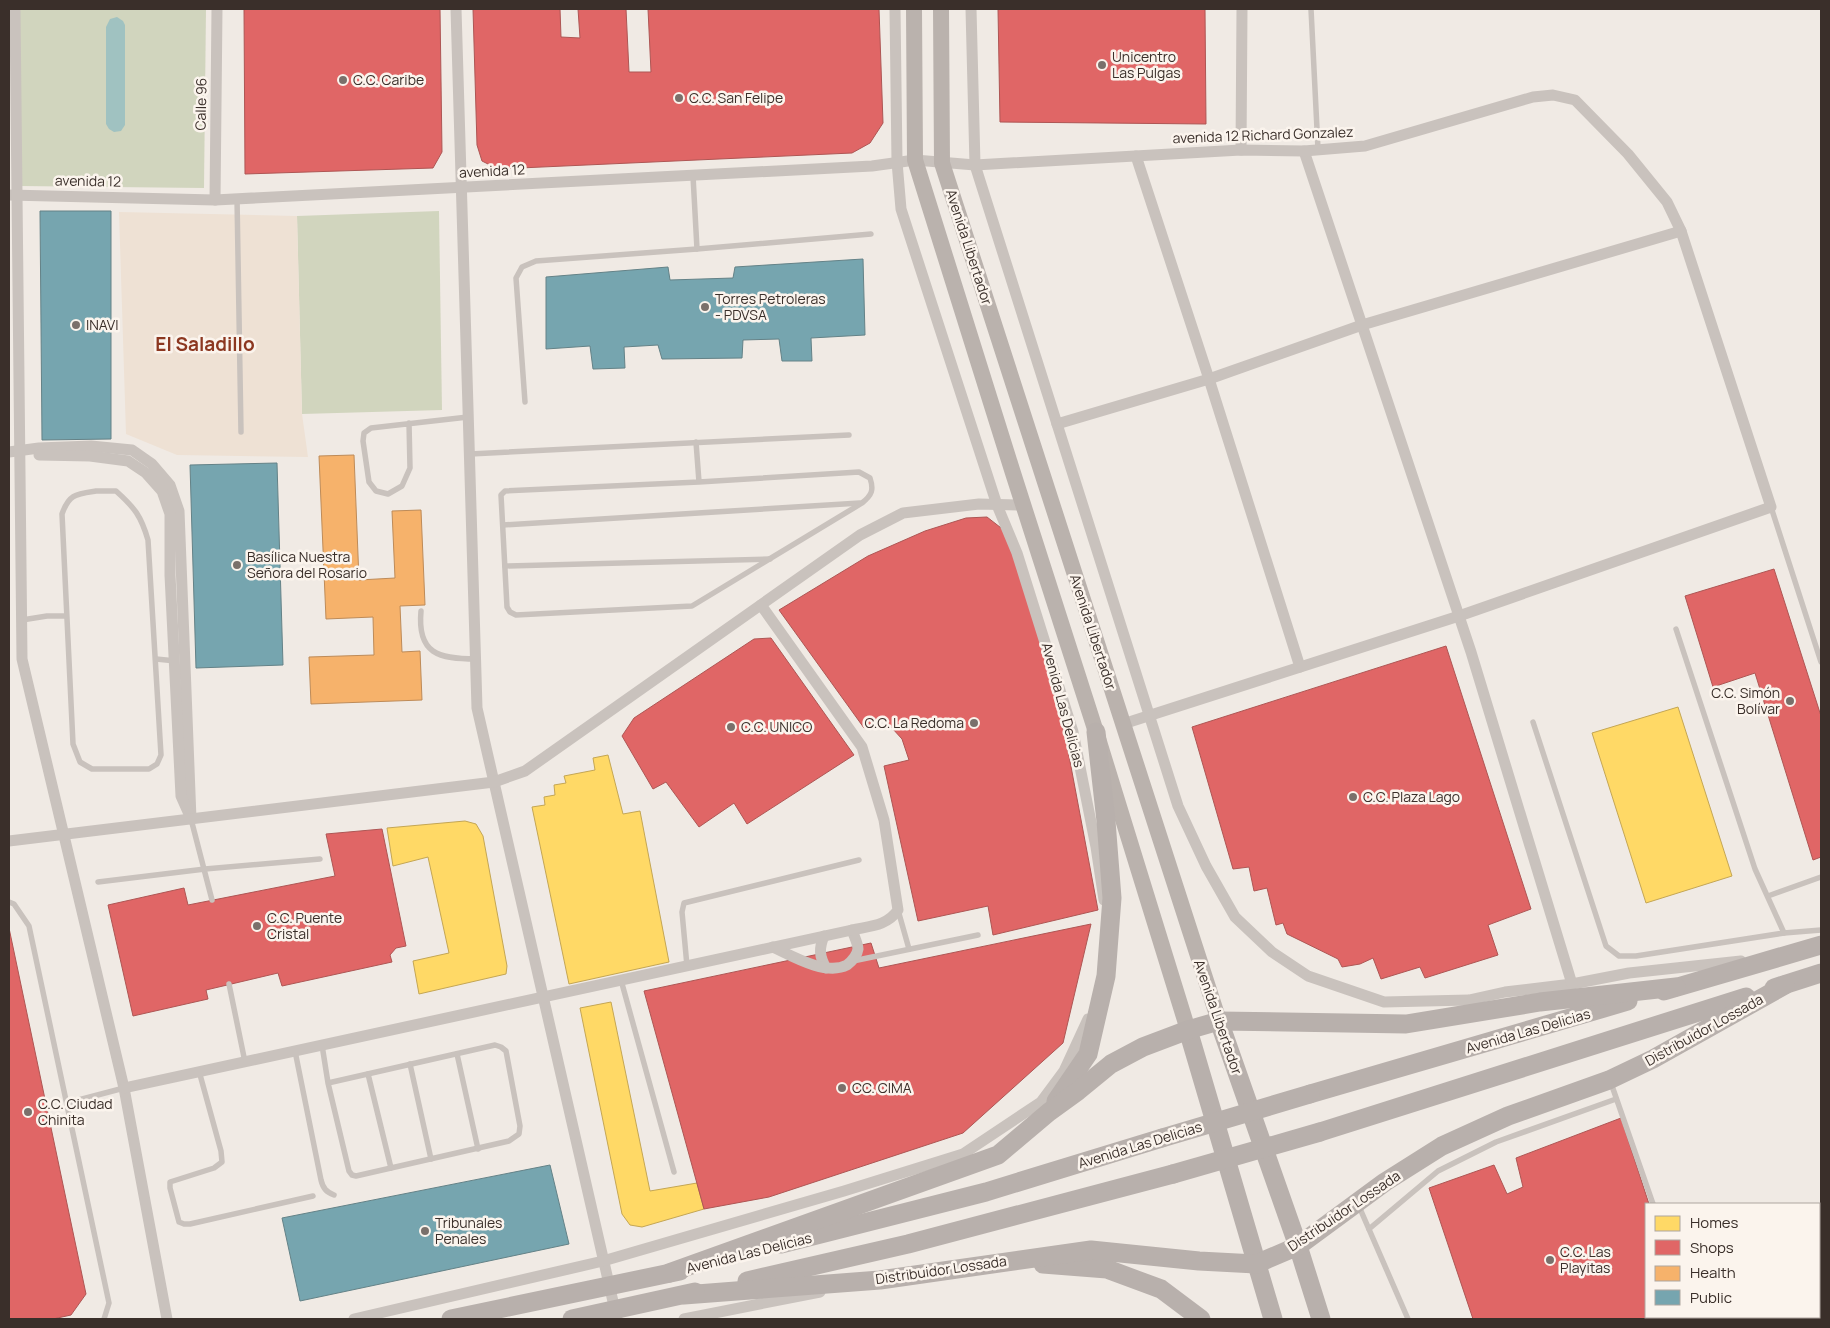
<svg xmlns="http://www.w3.org/2000/svg" width="1830" height="1328" viewBox="0 0 1830 1328" font-family="Manrope,sans-serif">
	<style>
		.green { fill: #d1d5be }
		.plaza { fill: #eee1d4 }
		.water { fill: #a0c2c1 }
		.homes { fill: #ffd966; stroke: #c4a654 }
		.shops { fill: #e06666; stroke: #ae5654 }
		.health { fill: #f6b26b; stroke: #be8b58 }
		.public { fill: #76a5af; stroke: #648287 }
		.lines { fill: none; stroke-linecap: round; stroke-linejoin: round }
		.lane { stroke: #c9c2bd; stroke-width: 5.5 }
		.street { stroke: #c9c2bd; stroke-width: 11 }
		.secondary { stroke: #bab2ad; stroke-width: 16 }
		.primary { stroke: #b8b0ac; stroke-width: 19 }
		.primary-bridge { stroke: #b8b0ac; stroke-width: 19 }
		.poi-dot { fill: #7a706b; stroke: #fbf4ed; stroke-width: 2 }
		.labels { text-anchor: middle; stroke-width: 5; stroke-linejoin: round; paint-order: stroke }
		.poi-label { font-size: 14px; fill: #3a2f2a; stroke: #fbf4ed; text-anchor: start }
		.street-label { font-size: 14px; fill: #3a2f2a; stroke: #fbf4ed }
		.district-label { font-size: 19px; font-weight: bold; fill: #8c3720; stroke: #fbf4ed }
	</style>
	<rect width="100%" height="100%" fill="#f0eae4"/>
	<g class="green">
		<polygon points="20,9 206,9 204,188 19,186"/>
		<polygon points="439,211 442,410 302,414 297,216"/>
	</g>
	<polygon class="plaza" points="119,212 297,216 302,414 308,457 177,455 126,434"/>
	<polygon class="water" points="117,17 123,21 125,25 125,125 121,131 114,132 109,129 106,124 106,27 110,19"/>
	<g class="homes">
		<polygon points="1678,707 1732,876 1646,903 1592,733"/>
		<polygon points="608,755 623,814 640,811 669,962 569,984 532,807 545,805 544,797 555,795 554,785 566,783 564,776 595,770 593,758"/>
		<polygon points="465,821 476,824 483,836 507,966 506,974 419,994 413,961 449,953 428,857 393,866 387,828"/>
		<polygon points="611,1002 650,1191 697,1183 704,1209 642,1227 630,1225 622,1214 580,1008"/>
	</g>
	<g class="shops">
		<polygon points="244,9 440,9 442,152 433,168 245,174"/>
		<polygon points="473,9 560,9 561,37 580,38 578,9 626,9 629,72 651,72 648,9 879,9 883,123 870,143 852,153 498,169 482,161 477,145"/>
		<polygon points="998,9 1205,9 1206,124 1000,122"/>
		<polygon points="987,517 1005,531 1033,610 1066,740 1098,910 993,935 988,906 918,921 884,766 909,760 902,739 882,717 864,728 779,610 868,556 925,531 966,518"/>
		<polygon points="1774,569 1821,716 1821,857 1813,860 1755,673 1713,687 1685,596"/>
		<polygon points="771,638 854,755 747,824 734,803 699,827 666,782 653,789 622,736 634,718 754,639"/>
		<polygon points="1446,646 1531,909 1488,925 1498,955 1425,978 1420,967 1381,979 1373,958 1360,964 1342,967 1338,959 1287,934 1283,923 1276,925 1267,888 1254,891 1249,867 1233,869 1192,727"/>
		<polygon points="382,829 406,946 396,948 390,955 392,962 282,986 278,973 206,990 208,999 133,1016 108,905 184,888 188,905 335,876 326,834"/>
		<polygon points="1091,924 1063,1043 963,1133 769,1197 704,1209 644,991 871,943 879,968"/>
		<polygon points="9,928 86,1294 71,1315 53,1319 9,1319"/>
		<polygon points="1621,1118 1649,1204 1646,1204 1646,1317 1651,1317 1642,1319 1473,1319 1429,1188 1494,1165 1507,1194 1523,1187 1516,1158"/>
	</g>
	<polygon class="health" points="354,455 359,580 395,578 392,511 421,510 425,605 400,606 402,652 420,651 422,700 311,704 309,657 374,655 373,617 326,619 319,456"/>
	<g class="public">
		<polygon points="40,211 111,211 111,439 42,440"/>
		<polygon points="863,259 865,335 811,338 812,361 782,361 779,339 743,340 742,358 662,359 658,345 624,347 625,368 593,369 590,346 546,349 546,277 668,267 670,280 733,278 735,267"/>
		<polygon points="277,463 283,665 196,668 190,465"/>
		<polygon points="550,1165 569,1244 300,1301 282,1218"/>
	</g>
	<g class="lines">
		<g class="lane">
			<polyline points="1311,9 1318,149"/>
			<polyline points="237,198 241,432"/>
			<polyline points="697,249 871,234"/>
			<polyline points="525,402 516,278 522,267 536,261 697,249 693,176"/>
			<polyline points="409,423 410,468 402,486 388,494 376,491 369,482 363,441 364,433 371,428 468,417"/>
			<path d="M696,442L699,482L505,491L501,495L507,607L510,612L516,615L692,606L862,503C872,495 874,490 870,478L859,472L699,482"/>
			<polyline points="470,454 849,435"/>
			<path d="M96,491H116C135,508 141,516 148,540L161,755L157,764L149,769H92L80,762L73,744L62,514C69,494 76,494 96,491Z"/>
			<polyline points="1771,507 1821,662"/>
			<polyline points="503,525 860,503"/>
			<polyline points="505,566 770,559"/>
			<path d="M421,611C417,654 439,659 476,659"/>
			<polyline points="22,620 47,616 66,616"/>
			<polyline points="1676,629 1755,869 1784,933 1821,930"/>
			<polyline points="156,659 176,661"/>
			<polyline points="1533,722 1606,946 1619,956 1636,956 1784,933"/>
			<polyline points="191,819 212,900"/>
			<polyline points="98,882 205,869 320,859"/>
			<polyline points="1768,896 1821,877"/>
			<polyline points="9,902 14,904 29,926 109,1303 104,1319"/>
			<polyline points="898,910 909,949"/>
			<polyline points="853,961 978,935"/>
			<polyline points="687,966 682,912 684,903 859,860"/>
			<polyline points="621,980 674,1172"/>
			<polyline points="229,984 245,1062"/>
			<polyline points="322,1045 328,1083 349,1171 352,1175 356,1176 509,1141 519,1134 520,1126 506,1051 501,1047 495,1045 328,1083"/>
			<path d="M295,1051L321,1180C323,1188 326,1192 334,1195"/>
			<polyline points="457,1054 478,1149"/>
			<polyline points="410,1064 431,1159"/>
			<polyline points="199,1071 221,1151 222,1162 214,1168 170,1182 170,1188 179,1222 184,1224 190,1224 313,1196"/>
			<polyline points="368,1074 391,1168"/>
			<polyline points="1611,1083 1653,1204"/>
			<polyline points="67,1103 124,1088"/>
			<polyline points="1358,1204 1408,1319"/>
			<polyline points="1369,1229 1438,1171 1496,1142 1616,1099"/>
			<polyline points="1691,1317 1692,1319"/>
		</g>
		<g class="street">
			<polyline points="15,9 22,659 124,1088 167,1319"/>
			<polyline points="456,9 477,708 617,1319"/>
			<polyline points="895,9 897,162 901,209 997,505 1017,553 1073,732 1096,847 1104,900"/>
			<polyline points="971,9 975,165 1178,806 1206,866 1235,917 1272,952 1308,976 1384,1002 1469,1000 1505,992 1572,984 1629,973 1741,961"/>
			<polyline points="1241,150 1242,9"/>
			<polyline points="1304,151 1471,652 1572,984"/>
			<polyline points="1136,156 1209,379 1300,667"/>
			<polyline points="9,195 215,200 872,166 915,160 975,165 1241,150 1304,151 1365,146 1533,97 1553,95 1575,100 1628,154 1667,202 1681,231 1771,507 1459,616 1123,724"/>
			<polyline points="215,200 217,9"/>
			<polyline points="1057,424 1209,379 1362,325 1681,231"/>
			<polyline points="9,452 39,448 91,446 132,450 152,464 170,485 179,511 191,819"/>
			<polyline points="39,455 90,456 128,461 146,473 162,491 170,514 170,575 181,796 189,814"/>
			<polyline points="9,841 494,782 525,771 860,535 903,513 979,504 1023,505"/>
			<path d="M824,936C819,948 819,956 826,968"/>
			<path d="M773,947C792,956 826,976 847,965C852,961 857,956 858,949C858,944 854,936 852,930"/>
			<path d="M124,1088L852,930C870,926 887,926 898,910L884,820L862,747L761,605"/>
			<polyline points="354,1319 603,1261 844,1191 963,1154 1041,1102 1064,1071 1088,1019"/>
			<polyline points="684,1319 820,1292"/>
		</g>
		<g class="secondary">
			<polyline points="914,9 915,160 1013,473 1096,732 1188,1030"/>
			<polyline points="941,9 942,163 1219,1021"/>
		</g>
		<g class="primary">
			<polyline points="1774,988 1821,973"/>
			<polyline points="1664,991 1821,945"/>
			<polyline points="1219,1021 1298,1246 1321,1319"/>
			<polyline points="1188,1030 1273,1319"/>
			<polyline points="1310,1094 1628,1001"/>
			<polyline points="1056,1101 1088,1054 1106,976 1112,898 1106,821 1096,732"/>
			<polyline points="1320,1132 1746,997"/>
			<polyline points="781,1244 986,1192 1162,1138"/>
			<polyline points="1043,1264 1107,1269 1161,1289 1201,1319"/>
			<polyline points="669,1273 998,1155 1049,1112 1078,1091 1111,1064 1143,1047 1188,1030 1219,1021 1406,1024 1540,1002 1676,987"/>
			<polyline points="747,1281 908,1244 1173,1174"/>
			<polyline points="684,1295 880,1280 1091,1250 1199,1261 1256,1264 1298,1246 1385,1182 1442,1146 1508,1116 1609,1080 1653,1059 1785,985"/>
			<polyline points="451,1319 680,1271"/>
			<polyline points="572,1319 695,1292"/>
		</g>
		<g class="primary-bridge">
			<polyline points="1162,1138 1310,1094"/>
			<polyline points="1173,1174 1320,1132"/>
		</g>
	</g>
	<g class="poi-dot">
		<circle cx="1102" cy="65" r="5"/>
		<circle cx="343" cy="80" r="5"/>
		<circle cx="679" cy="98" r="5"/>
		<circle cx="705" cy="307" r="5"/>
		<circle cx="76" cy="325" r="5"/>
		<circle cx="237" cy="565" r="5"/>
		<circle cx="1790" cy="701" r="5"/>
		<circle cx="974" cy="723" r="5"/>
		<circle cx="731" cy="727" r="5"/>
		<circle cx="1353" cy="797" r="5"/>
		<circle cx="257" cy="926" r="5"/>
		<circle cx="842" cy="1088" r="5"/>
		<circle cx="28" cy="1112" r="5"/>
		<circle cx="425" cy="1231" r="5"/>
		<circle cx="1550" cy="1260" r="5"/>
	</g>
	<g class="labels">
		<g class="poi-label">
			<text x="1112" y="62">Unicentro<tspan x="1112" dy="16">Las Pulgas</tspan></text>
			<text x="353" y="85">C.C. Caribe</text>
			<text x="689" y="103">C.C. San Felipe</text>
			<text x="715" y="304">Torres Petroleras<tspan x="715" dy="16">- PDVSA</tspan></text>
			<text x="86" y="330">INAVI</text>
			<text x="247" y="562">Basílica Nuestra<tspan x="247" dy="16">Señora del Rosario</tspan></text>
			<text x="1780" y="698" text-anchor="end">C.C. Simón<tspan x="1780" dy="16">Bolívar</tspan></text>
			<text x="964" y="728" text-anchor="end">C.C. La Redoma</text>
			<text x="741" y="732">C.C. UNICO</text>
			<text x="1363" y="802">C.C. Plaza Lago</text>
			<text x="267" y="923">C.C. Puente<tspan x="267" dy="16">Cristal</tspan></text>
			<text x="852" y="1093">CC. CIMA</text>
			<text x="38" y="1109">C.C. Ciudad<tspan x="38" dy="16">Chinita</tspan></text>
			<text x="435" y="1228">Tribunales<tspan x="435" dy="16">Penales</tspan></text>
			<text x="1560" y="1257">C.C. Las<tspan x="1560" dy="16">Playitas</tspan></text>
		</g>
		<g class="street-label">
			<text transform="translate(201 104) rotate(-89)" y="5">Calle 96</text>
			<text transform="translate(1263 135) rotate(-2)" y="5">avenida 12 Richard Gonzalez</text>
			<text transform="translate(492 171) rotate(-3)" y="5">avenida 12</text>
			<text transform="translate(88 181) rotate(1)" y="5">avenida 12</text>
			<text transform="translate(969 247) rotate(72)" y="5">Avenida Libertador</text>
			<text transform="translate(1093 632) rotate(72)" y="5">Avenida Libertador</text>
			<text transform="translate(1063 705) rotate(75)" y="5">Avenida Las Delicias</text>
			<text transform="translate(1218 1017) rotate(71)" y="5">Avenida Libertador</text>
			<text transform="translate(1704 1030) rotate(-29)" y="5">Distribuidor Lossada</text>
			<text transform="translate(1528 1031) rotate(-16)" y="5">Avenida Las Delicias</text>
			<text transform="translate(1140 1145) rotate(-17)" y="5">Avenida Las Delicias</text>
			<text transform="translate(1344 1211) rotate(-34)" y="5">Distribuidor Lossada</text>
			<text transform="translate(749 1253) rotate(-14)" y="5">Avenida Las Delicias</text>
			<text transform="translate(941 1270) rotate(-8)" y="5">Distribuidor Lossada</text>
		</g>
		<g class="district-label">
			<text x="205" y="351">El Saladillo</text>
		</g>
	</g>
	<rect width="1830" height="1328" fill="none" stroke="#3a2f2a" stroke-width="20"/>
	<rect x="1645" y="1203" width="175" height="115" fill="#fbf4ed" stroke="#aea59f"/>
	<rect x="1655" y="1216" width="25" height="15" fill="#ffd966" stroke="#aea59f"/>
	<text x="1690" y="1228" font-size="15" fill="#3a2f2a">Homes</text>
	<rect x="1655" y="1240" width="25" height="15" fill="#e06666" stroke="#aea59f"/>
	<text x="1690" y="1253" font-size="15" fill="#3a2f2a">Shops</text>
	<rect x="1655" y="1266" width="25" height="15" fill="#f6b26b" stroke="#aea59f"/>
	<text x="1690" y="1278" font-size="15" fill="#3a2f2a">Health</text>
	<rect x="1655" y="1290" width="25" height="15" fill="#76a5af" stroke="#aea59f"/>
	<text x="1690" y="1303" font-size="15" fill="#3a2f2a">Public</text>
</svg>
